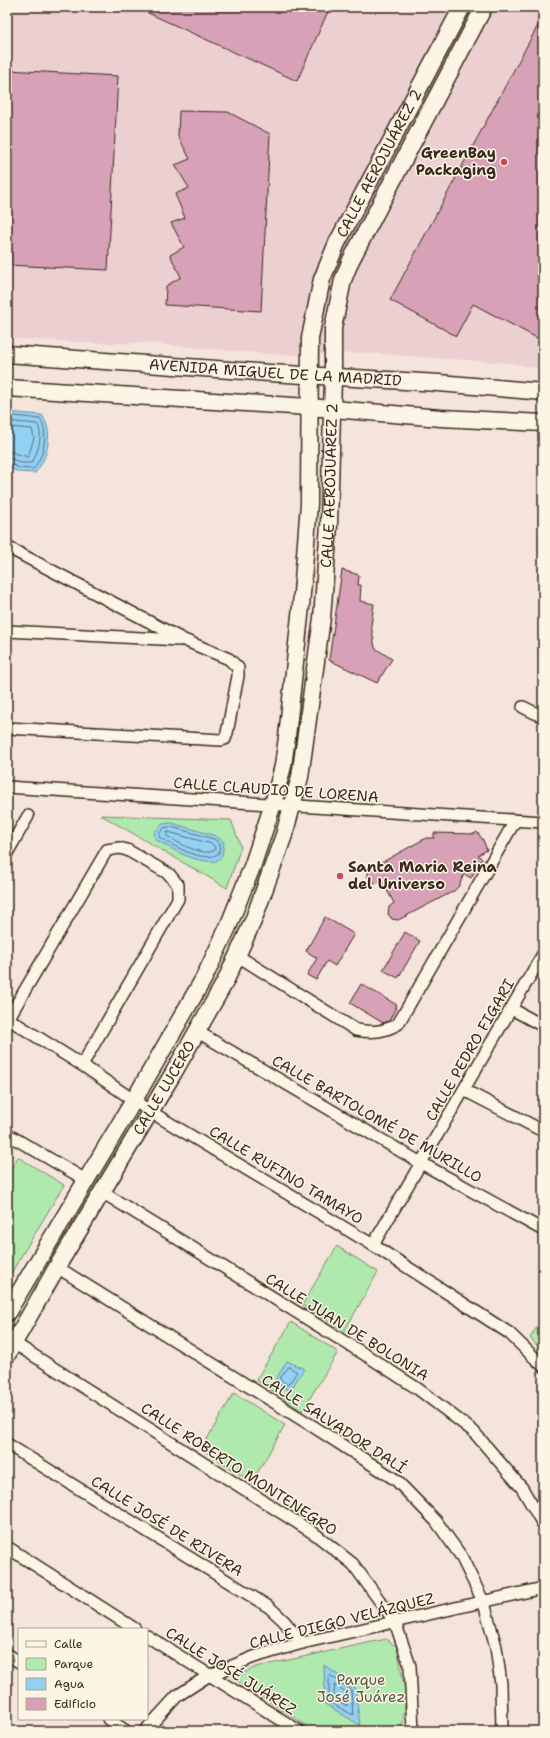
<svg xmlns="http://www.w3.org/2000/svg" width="550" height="1738" viewBox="0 0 550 1738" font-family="'Shantell Sans',sans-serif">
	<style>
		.built { fill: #ecd0d1 }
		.green { fill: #b0e9ad; stroke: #768a66 }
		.water { fill: #92d1f3; stroke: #6f8e9e }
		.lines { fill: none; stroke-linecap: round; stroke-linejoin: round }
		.shore { stroke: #5e6d73; stroke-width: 1 }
		.building { fill: #d7a1b7; stroke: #3b2a1e }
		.street-casing { stroke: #3b2a1e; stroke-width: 14 }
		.secondary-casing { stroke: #3b2a1e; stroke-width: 19 }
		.street { stroke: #fcf5e5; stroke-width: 11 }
		.secondary { stroke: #fcf5e5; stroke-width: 16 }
		.poi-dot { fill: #d1495b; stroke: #fcf5e5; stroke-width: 1.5 }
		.labels { text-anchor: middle; stroke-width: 3; stroke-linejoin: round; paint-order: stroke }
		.poi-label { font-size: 15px; font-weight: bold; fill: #3b2a1e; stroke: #fcf5e5; text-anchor: end }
		.street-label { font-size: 15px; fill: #3b2a1e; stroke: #fcf5e5 }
		.park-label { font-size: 15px; fill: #585a42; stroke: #fcf5e5 }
	</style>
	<rect width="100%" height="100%" fill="#f5e4dc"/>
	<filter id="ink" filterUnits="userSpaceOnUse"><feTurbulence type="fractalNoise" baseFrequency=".025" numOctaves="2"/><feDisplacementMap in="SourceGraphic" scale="8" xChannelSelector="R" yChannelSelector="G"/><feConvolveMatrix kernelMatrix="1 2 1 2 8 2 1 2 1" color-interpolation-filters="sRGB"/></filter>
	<g filter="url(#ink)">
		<polygon class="built" points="7,7 543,7 543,369 510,363 363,353 281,355 144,343 88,343 7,338"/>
		<g class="green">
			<polygon points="101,815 231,820 241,847 227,888"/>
			<polygon points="18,1157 64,1185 7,1280 7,1176"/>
			<polygon points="337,1246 378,1272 344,1332 302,1305"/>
			<polygon points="543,1317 543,1352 530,1338"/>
			<polygon points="291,1322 338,1352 302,1411 256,1380"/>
			<polygon points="234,1393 285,1425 252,1482 201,1449"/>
			<polygon points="386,1639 397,1647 406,1696 402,1731 314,1731 233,1678 256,1667"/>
		</g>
		<g class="water">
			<path d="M7,412L42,415C54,432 48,458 35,473L18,472L7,466Z"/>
			<path d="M172,823L216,836L224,842L222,856L216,861C193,863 174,850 155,839L154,833L162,824Z"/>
			<polygon points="287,1361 304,1369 290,1391 274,1382"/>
			<polygon points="324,1665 355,1687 360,1725 325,1704"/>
		</g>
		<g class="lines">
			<g class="shore">
				<path d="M7,415L40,419C49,432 44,457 33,469L19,468L7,462"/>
				<path d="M7,421L37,424C44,432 38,455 31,463H21L7,457"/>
				<polyline points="7,427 32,429 34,438 28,457 7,451"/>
				<path d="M172,827L214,839L220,844L219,853C205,865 172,845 159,837V834L164,828Z"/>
				<path d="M168,832L212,844L215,847V850C205,858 176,842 167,836Z"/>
				<polygon points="289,1367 297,1372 288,1385 280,1379"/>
				<polygon points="330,1675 351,1690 353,1715 329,1702 329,1677"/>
				<polygon points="335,1685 346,1692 347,1706 334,1699"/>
			</g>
		</g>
		<g class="building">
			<polygon points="135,7 330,7 297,81"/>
			<polygon points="543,16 543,326 537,338 473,304 456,336 390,300"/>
			<polygon points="7,70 118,76 108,270 7,265"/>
			<polygon points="179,111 228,112 270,134 261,311 165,305 166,286 181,277 170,255 184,247 171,223 185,218 175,194 189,188 175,165 190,159 178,136"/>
			<polygon points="342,570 359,575 358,585 361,585 360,601 374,604 371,625 375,648 392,659 377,683 329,660"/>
			<polygon points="477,832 483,840 487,850 478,855 482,859 471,878 464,874 459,886 454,891 408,915 398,920 392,919 388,914 389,907 394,903 382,881 376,883 371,882 368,877 368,870 426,838 434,838 434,833 474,834"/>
			<polygon points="325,917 354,934 335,966 327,961 316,980 307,975 317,958 306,951"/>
			<polygon points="405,932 420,941 398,978 383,970"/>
			<polygon points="361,984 397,1005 389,1021 383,1023 350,1003"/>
		</g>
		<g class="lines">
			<defs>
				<g id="street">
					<polyline points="7,547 184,640 229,659 238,668 238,676 227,733 225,739 221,740 7,728"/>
					<polyline points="7,631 180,640"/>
					<polyline points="523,707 543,717"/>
					<polyline points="7,787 543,822"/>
					<polyline points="7,853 28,816"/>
					<path d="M238,956L356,1030C373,1033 383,1032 398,1024L515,821"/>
					<polyline points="512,1009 543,1026"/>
					<polyline points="7,1018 82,1065 151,1112 373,1245 509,1333 543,1366"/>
					<polyline points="8,1019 107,850 119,848 127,850 169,874 178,885 178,899 82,1065"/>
					<polyline points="198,1032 421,1163 543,1230"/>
					<polyline points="464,1090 543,1131"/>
					<polyline points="7,1134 86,1180"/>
					<polyline points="102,1192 369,1357 418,1389 473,1431 522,1488 543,1524"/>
					<polyline points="373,1245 543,954"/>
					<polyline points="57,1267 314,1427 396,1480 436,1521 461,1556 484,1603 496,1647 501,1684 502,1731"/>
					<polyline points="14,1343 315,1534 353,1564 395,1622 410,1666 413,1731"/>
					<polyline points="7,1444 269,1607 284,1621 302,1643"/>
					<polyline points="7,1547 135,1629"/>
					<polyline points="147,1636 299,1731"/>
					<polyline points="7,1654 19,1662"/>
					<polyline points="108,1719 126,1731"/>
					<polyline points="145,1731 177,1696 208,1676 254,1657 302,1643 543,1588"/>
				</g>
				<g id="secondary">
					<path id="s1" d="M7,354L270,373L439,383L543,392"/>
					<polyline points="7,388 309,407 441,418 543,423"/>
					<path id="s2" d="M7,1313L134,1100L204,978L228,927L252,867L273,804L283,766L287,737L301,606L309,504L310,338L322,279L337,243L462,7"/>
					<path id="s3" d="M7,1355L57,1267L174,1072L225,982L253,921L284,835L300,777L322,618L329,525L333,377V328L343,280L351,260L484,7"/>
				</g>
			</defs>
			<use href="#street" class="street-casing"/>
			<use href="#secondary" class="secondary-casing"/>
			<use href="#street" class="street"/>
			<use href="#secondary" class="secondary"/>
		</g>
	</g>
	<g class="poi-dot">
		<circle cx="504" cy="162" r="4"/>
		<circle cx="340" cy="876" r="4"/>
	</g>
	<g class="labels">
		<g class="poi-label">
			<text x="496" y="158">GreenBay<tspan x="496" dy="17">Packaging</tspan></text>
			<text x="348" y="872" text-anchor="start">Santa Maria Reina<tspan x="348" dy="17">del Universo</tspan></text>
		</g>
		<g class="street-label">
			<text dy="5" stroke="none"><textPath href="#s2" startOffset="1234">CALLE AEROJUÁREZ 2</textPath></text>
			<text dy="5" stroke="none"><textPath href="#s1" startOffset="269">AVENIDA MIGUEL DE LA MADRID</textPath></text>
			<text dy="5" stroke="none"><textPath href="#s3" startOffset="944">CALLE AEROJUÁREZ 2</textPath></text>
			<text transform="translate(276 790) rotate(4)" y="5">CALLE CLAUDIO DE LORENA</text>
			<text transform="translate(470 1050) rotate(-60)" y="5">CALLE PEDRO FIGARI</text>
			<text dy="5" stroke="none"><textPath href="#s3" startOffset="310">CALLE LUCERO</textPath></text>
			<text transform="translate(377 1119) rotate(30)" y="5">CALLE BARTOLOMÉ DE MURILLO</text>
			<text transform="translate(286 1175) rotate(31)" y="5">CALLE RUFINO TAMAYO</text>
			<text transform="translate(347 1327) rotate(32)" y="5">CALLE JUAN DE BOLONIA</text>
			<text transform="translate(334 1424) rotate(33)" y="5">CALLE SALVADOR DALÍ</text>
			<text transform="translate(239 1469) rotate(33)" y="5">CALLE ROBERTO MONTENEGRO</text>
			<text transform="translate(167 1526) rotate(32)" y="5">CALLE JOSÉ DE RIVERA</text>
			<text transform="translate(342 1621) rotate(-14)" y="5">CALLE DIEGO VELÁZQUEZ</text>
			<text transform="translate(231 1671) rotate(32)" y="5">CALLE JOSÉ JUÁREZ</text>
		</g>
		<g class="park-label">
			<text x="361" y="1685">Parque<tspan x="361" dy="17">José Juárez</tspan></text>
		</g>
	</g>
	<rect width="550" height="1738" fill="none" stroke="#fcf5e5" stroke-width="24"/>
	<rect x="12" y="12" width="526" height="1714" fill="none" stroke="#3b2a1e" stroke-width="1.5" filter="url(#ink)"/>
	<rect x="18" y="1628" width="130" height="92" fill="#fcf5e5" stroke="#afa495"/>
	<rect x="26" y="1641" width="20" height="6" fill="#fcf5e5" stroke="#afa495"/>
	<text x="54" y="1648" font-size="12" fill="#3b2a1e">Calle</text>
	<rect x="26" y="1658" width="20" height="12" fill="#b0e9ad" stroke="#afa495"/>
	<text x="54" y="1668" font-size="12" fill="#3b2a1e">Parque</text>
	<rect x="26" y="1678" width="20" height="12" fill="#92d1f3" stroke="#afa495"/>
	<text x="54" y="1688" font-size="12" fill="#3b2a1e">Agua</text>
	<rect x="26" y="1698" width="20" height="12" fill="#d7a1b7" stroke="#afa495"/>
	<text x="54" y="1708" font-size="12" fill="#3b2a1e">Edificio</text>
</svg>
